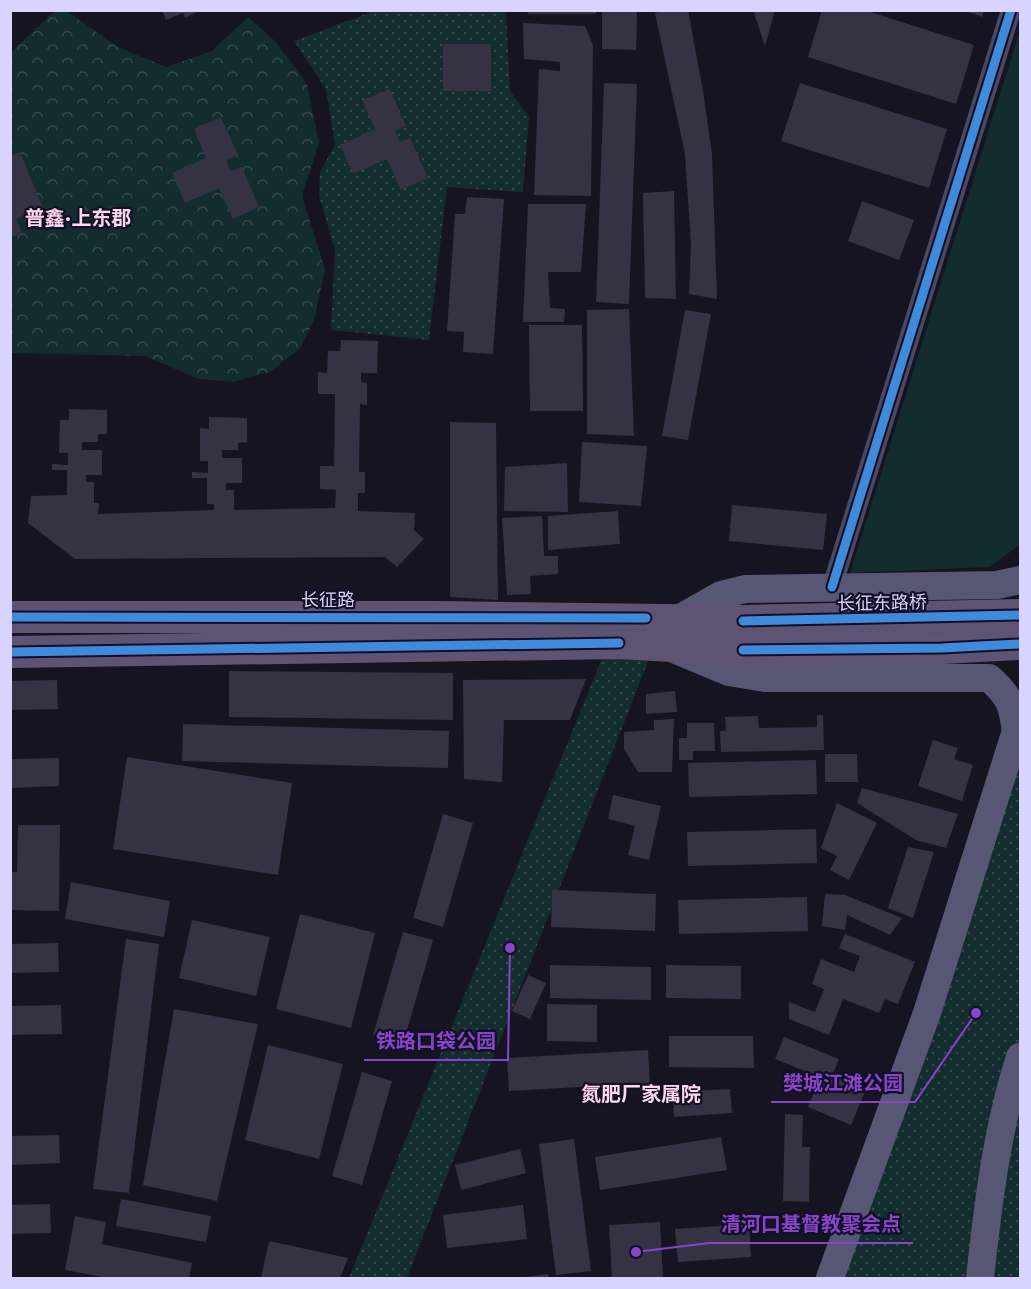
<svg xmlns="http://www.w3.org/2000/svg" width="1031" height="1289" viewBox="0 0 1031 1289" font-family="'Golos Text','Noto Sans SC',sans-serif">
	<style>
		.grass { fill: #132c2d }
		.forest { fill: url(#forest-crowns) }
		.park { fill: url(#park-dots) }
		.building { fill: #343243 }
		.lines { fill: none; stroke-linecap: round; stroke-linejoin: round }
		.street { stroke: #4a4962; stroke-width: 20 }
		.secondary { stroke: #575674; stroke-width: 28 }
		.primary { stroke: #5e5373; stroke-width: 32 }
		.cycleway-casing { stroke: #130f26; stroke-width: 13 }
		.cycleway { stroke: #408adc; stroke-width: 9 }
		.labels { text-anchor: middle; stroke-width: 4.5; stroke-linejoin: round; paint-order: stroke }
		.street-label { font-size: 18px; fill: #d9d4ff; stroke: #130f26 }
		.neighbourhood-label { font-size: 20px; font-weight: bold; fill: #ffd6f0; stroke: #130f26 }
		.leader { fill: none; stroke: #8945c9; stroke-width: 2 }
		.callout-dot { fill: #8945c9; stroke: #130f26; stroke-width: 2 }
		.callout-label { font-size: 20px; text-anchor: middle; font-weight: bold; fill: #8945c9; stroke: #130f26; stroke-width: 4.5; stroke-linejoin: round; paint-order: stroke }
	</style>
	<defs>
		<pattern id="forest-crowns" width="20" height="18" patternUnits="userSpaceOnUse" patternTransform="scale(1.5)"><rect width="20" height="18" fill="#132c2d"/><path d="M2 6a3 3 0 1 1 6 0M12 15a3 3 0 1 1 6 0" fill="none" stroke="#354a4c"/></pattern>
		<pattern id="park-dots" width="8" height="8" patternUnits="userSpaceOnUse" patternTransform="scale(1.5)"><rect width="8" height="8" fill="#132c2d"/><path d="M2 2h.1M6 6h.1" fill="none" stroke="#354a4c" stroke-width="1.8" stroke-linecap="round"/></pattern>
	</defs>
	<rect width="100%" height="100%" fill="#161421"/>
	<polygon class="grass" points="1020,30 1020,545 989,567 850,573"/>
	<polygon class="forest" points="55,11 67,11 118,47 166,67 212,51 248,17 276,42 307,84 319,143 302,196 325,269 314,320 300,348 270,372 233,382 199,379 145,356 11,353 11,52"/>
	<g class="park">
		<polygon points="374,11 506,11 510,91 529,117 523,192 447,187 429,340 331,330 335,250 319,196 320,172 335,144 326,89 294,41"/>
		<polygon points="603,656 649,659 407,1278 349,1278"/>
		<polygon points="1020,748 1020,1278 844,1278"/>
	</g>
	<g class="building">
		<polygon points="162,10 202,10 185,18 183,13 166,20"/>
		<polygon points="527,10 596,10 596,14 528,14"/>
		<polygon points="602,10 637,10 636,50 602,49"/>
		<polygon points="666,10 688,10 703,91 712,154 717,299 689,294 691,245 685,154 655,13"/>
		<polygon points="753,10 775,10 765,46"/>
		<polygon points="822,10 864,10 974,45 956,104 808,57"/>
		<polygon points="963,10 984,10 982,17"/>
		<polygon points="523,23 585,26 593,45 591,196 534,195 539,69 560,71 560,62 524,59"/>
		<rect x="443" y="44" width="48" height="47"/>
		<polygon points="604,83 637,84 629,304 596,302"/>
		<polygon points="800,83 947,129 929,188 781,141"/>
		<polygon points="390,89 406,126 395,131 400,142 410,138 428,178 401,190 387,159 353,174 340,145 375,129 362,100"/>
		<polygon points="221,117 238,155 226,160 231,171 242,167 259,207 233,219 219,188 185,203 172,173 206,158 194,129"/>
		<polygon points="20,152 43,208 16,219 22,233 10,238 10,156"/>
		<polygon points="674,191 676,299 645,298 643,193"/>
		<polygon points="467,197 504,199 493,354 463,352 464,332 447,331 455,214 465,214"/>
		<polygon points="862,201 914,220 899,260 848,241"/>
		<polygon points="528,204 586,204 581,272 548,272 550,308 565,309 564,322 523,322"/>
		<polygon points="629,309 634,436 587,434 587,310"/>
		<polygon points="685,310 711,314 688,440 662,436"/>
		<polygon points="529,325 582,325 583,411 530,411"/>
		<polygon points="341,340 378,341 377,373 361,373 361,382 367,383 367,405 360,404 359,472 365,472 365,493 358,493 358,511 415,513 414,530 424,539 397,567 385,557 75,559 28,523 31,496 67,495 67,470 52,470 52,464 68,465 68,453 59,453 60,420 69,420 69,409 107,410 107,434 98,434 98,442 82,442 82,450 102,450 102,475 86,475 86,482 94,482 94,503 99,503 98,514 214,510 214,504 207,504 207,478 192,478 192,472 208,473 208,461 200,461 200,428 209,429 209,417 247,418 247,442 238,443 238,450 222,450 222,458 242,458 242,483 226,483 226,490 234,490 234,510 335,508 336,490 320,489 320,466 334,466 335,394 318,394 318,372 327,373 328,351 340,351"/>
		<polygon points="450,422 496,423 498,600 450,597"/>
		<polygon points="582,442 647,446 641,506 579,502"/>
		<polygon points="567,463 568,512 504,511 505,467"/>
		<polygon points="732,505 827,514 823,550 729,541"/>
		<polygon points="618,511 620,544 548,550 548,516"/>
		<polygon points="542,516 544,556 558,556 558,574 530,576 531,594 507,595 502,518"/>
		<polygon points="229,671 453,673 453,720 229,717"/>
		<polygon points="586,679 570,720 504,720 502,782 464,779 463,680"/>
		<polygon points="57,680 58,709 10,710 10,681"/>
		<polygon points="675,691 677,712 646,714 646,694"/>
		<polygon points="817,715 823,715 824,750 721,752 720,731 726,731 725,717 758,716 759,728 817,727"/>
		<polygon points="674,719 672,772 638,772 624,749 624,732 654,730 654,720"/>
		<polygon points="687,723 714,723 715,751 693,751 693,760 679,760 679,738 687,738"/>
		<polygon points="183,724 449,731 448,768 182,761"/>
		<polygon points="933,740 958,748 954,759 973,765 962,801 918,786"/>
		<polygon points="825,754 857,754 858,782 825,782"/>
		<polygon points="127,757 292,783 278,875 113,849"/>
		<polygon points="59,758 59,786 10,788 10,759"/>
		<polygon points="816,760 817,794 689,797 688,763"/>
		<polygon points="862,788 958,814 946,848 916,840 857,803"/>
		<polygon points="613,795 661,806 649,860 628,855 635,826 608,819"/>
		<polygon points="837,803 877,823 849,880 830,870 837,856 821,848"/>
		<polygon points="443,814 473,823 443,927 413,918"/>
		<polygon points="18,825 60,825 59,911 10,910 10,872 17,872"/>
		<polygon points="816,829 817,863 688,866 687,832"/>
		<polygon points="908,847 934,852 913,918 888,908"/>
		<polygon points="71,882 170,901 164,937 65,919"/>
		<polygon points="552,890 656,894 655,931 551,927"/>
		<polygon points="825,894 845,895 902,918 890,935 847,915 845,930 822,926"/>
		<polygon points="807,897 808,931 679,934 678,900"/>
		<polygon points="300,914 375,933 351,1028 276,1009"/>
		<polygon points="192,920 270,937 256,996 179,978"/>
		<polygon points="403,932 433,940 403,1044 373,1035"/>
		<polygon points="845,934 915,962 898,1004 885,999 879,1013 843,999 829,1035 789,1019 789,1002 815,1012 824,989 812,984 821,959 854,972 860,956 839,948"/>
		<polygon points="126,939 159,944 129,1193 93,1189"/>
		<polygon points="58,943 59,972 10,973 10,944"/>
		<polygon points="550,965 651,967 651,1000 550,998"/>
		<polygon points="666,965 741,966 741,999 666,998"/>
		<polygon points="528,975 546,983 530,1019 512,1011"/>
		<polygon points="547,1004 597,1005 597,1042 547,1041"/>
		<polygon points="61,1005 62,1034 10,1035 10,1006"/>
		<polygon points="174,1009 258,1024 217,1201 143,1185"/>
		<polygon points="669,1036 753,1036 754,1068 669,1067"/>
		<polygon points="784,1037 839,1059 832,1076 866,1089 851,1125 808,1107 820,1077 775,1059"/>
		<polygon points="268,1045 343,1064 319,1159 245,1140"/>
		<polygon points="648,1050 650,1083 509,1091 507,1058"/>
		<polygon points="362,1072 392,1081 362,1185 332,1176"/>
		<polygon points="730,1089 732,1113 674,1117 673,1092"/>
		<polygon points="785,1114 803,1115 802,1147 810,1147 809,1202 783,1201"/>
		<polygon points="59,1135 60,1163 10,1165 10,1136"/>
		<polygon points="721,1137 727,1170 600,1190 595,1157"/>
		<polygon points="574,1139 591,1271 556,1275 539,1144"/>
		<polygon points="520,1149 526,1173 461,1190 455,1165"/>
		<polygon points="121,1199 211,1216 206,1242 116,1226"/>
		<polygon points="50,1204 51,1233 10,1234 10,1205"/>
		<polygon points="523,1205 527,1239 447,1248 443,1215"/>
		<polygon points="75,1216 106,1222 102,1244 192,1263 189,1278 107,1278 65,1270"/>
		<polygon points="660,1222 663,1278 612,1278 609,1225"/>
		<polygon points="749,1224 751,1257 678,1262 675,1229"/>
		<polygon points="269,1241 348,1258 340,1278 261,1278"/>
		<polygon points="548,1274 549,1278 525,1278 525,1277"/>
	</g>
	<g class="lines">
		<polyline class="street" points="832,587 1011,10"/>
		<g class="secondary">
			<polyline points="679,619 721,595 745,589 997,585 1020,580"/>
			<path d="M674,649L729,672L765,678H989C1010,696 1013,706 1016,733"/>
			<polyline points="830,1278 927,1013 1020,718"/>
			<path d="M980,1278C988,1204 997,1128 1020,1057"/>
		</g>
		<g class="primary">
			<polyline points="10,617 438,617 743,621 1020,615"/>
			<polyline points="10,652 619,643 743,650 942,648 1020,644"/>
		</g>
		<defs>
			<g id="cycleway">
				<polyline points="832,587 1011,10"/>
				<polyline points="10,617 646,618"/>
				<polyline points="743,621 1020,615"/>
				<polyline points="743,650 942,648 1020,644"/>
				<polyline points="10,652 619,643"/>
			</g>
		</defs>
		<use href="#cycleway" class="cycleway-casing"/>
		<use href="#cycleway" class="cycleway"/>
	</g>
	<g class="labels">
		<g class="street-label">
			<text x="328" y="606">长征路</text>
			<text transform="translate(882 603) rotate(-1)" y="6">长征东路桥</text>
		</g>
		<g class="neighbourhood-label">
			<text x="78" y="225">普鑫·上东郡</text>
			<text x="641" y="1101">氮肥厂家属院</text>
		</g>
	</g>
	<path class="leader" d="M510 948L508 1060H364M976 1013L915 1102H771M636 1252L709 1243H913"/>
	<g class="callout-dot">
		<circle cx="510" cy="948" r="6"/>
		<circle cx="976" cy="1013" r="6"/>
		<circle cx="636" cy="1252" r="6"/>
	</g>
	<g class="callout-label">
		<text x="436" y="1048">铁路口袋公园</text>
		<text x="843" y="1090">樊城江滩公园</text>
		<text x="811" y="1231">清河口基督教聚会点</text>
	</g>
	<rect width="1031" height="1289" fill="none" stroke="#d9d4ff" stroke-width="24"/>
</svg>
